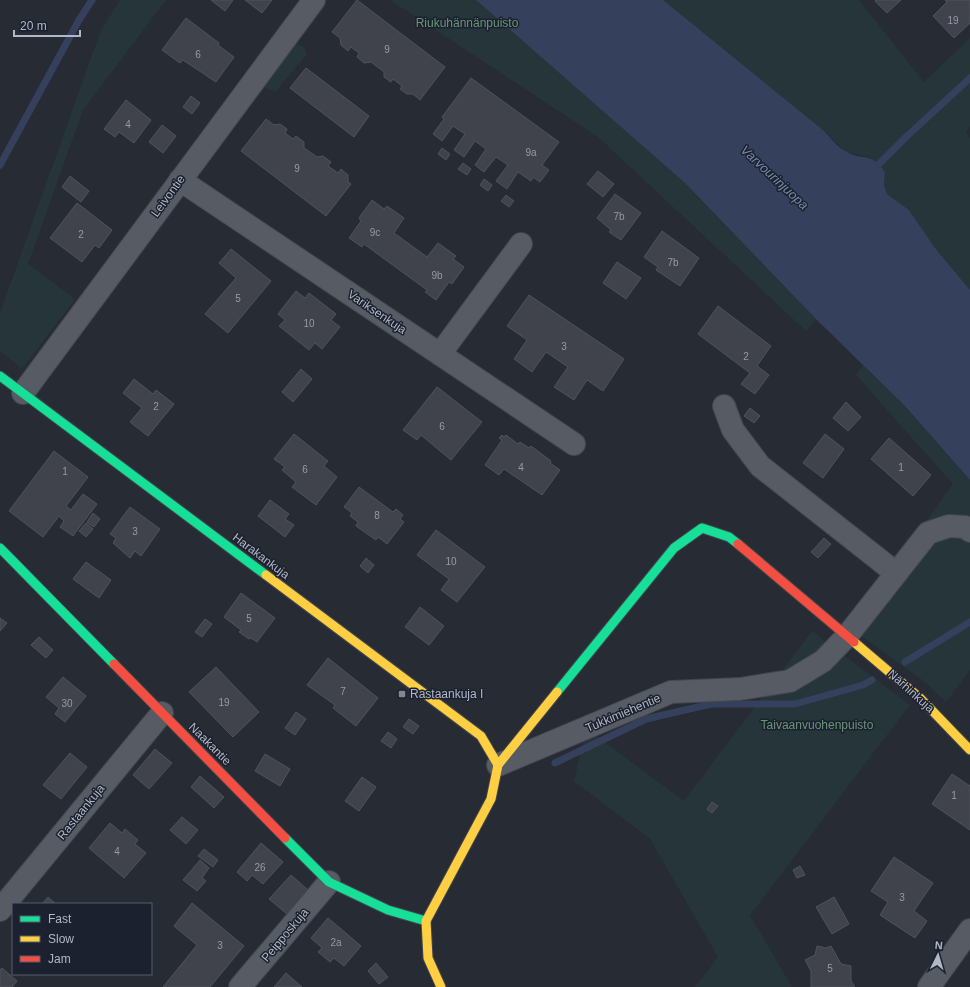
<svg xmlns="http://www.w3.org/2000/svg" width="970" height="987" viewBox="0 0 970 987" font-family="Arial,sans-serif">
	<style>
		.green { fill: #25353a }
		.water { fill: #35415c }
		.lines { fill: none; stroke-linecap: round; stroke-linejoin: round }
		.stream { stroke: #35415c; stroke-width: 7 }
		.building { fill: #40434b; stroke: #4f535c }
		.street-casing { stroke: #43464d; stroke-width: 24 }
		.fast-casing { stroke: #43464d; stroke-width: 11 }
		.slow-casing { stroke: #43464d; stroke-width: 11 }
		.jam-casing { stroke: #43464d; stroke-width: 11 }
		.street { stroke: #575b63; stroke-width: 22 }
		.fast { stroke: #16e098; stroke-width: 9 }
		.slow { stroke: #ffcf43; stroke-width: 9 }
		.jam { stroke: #f24e42; stroke-width: 9 }
		.poi-dot { fill: #818693; stroke: #1b212e; stroke-width: 1.5 }
		.labels { text-anchor: middle; stroke-width: 3; stroke-linejoin: round; paint-order: stroke }
		.number-label { font-size: 10px; fill: #959aa7 }
		.park-label { font-size: 12px; fill: #699678; stroke: #1b212e }
		.street-label { font-size: 12px; fill: #b1b7c6; stroke: #1b212e }
		.poi-label { font-size: 12px; fill: #b1b7c6; stroke: #1b212e; text-anchor: start }
		.water-label { font-size: 13px; font-style: italic; fill: #7a8aad; stroke: #1b212e }
	</style>
	<rect width="100%" height="100%" fill="#272b34"/>
	<g class="green">
		<polygon points="120,0 166,0 83,110 28,264 75,299 22,369 0,351 0,313 101,30"/>
		<polygon points="390,0 476,0 685,183 816,319 806,331 598,137"/>
		<polygon points="663,0 859,0 924,82 970,38 970,127 966,131 970,138 970,290 935,248 909,210 887,194 884,185 885,172 869,157 846,152 823,130"/>
		<polygon points="295,44 304,47 307,54 275,92 263,87"/>
		<polygon points="863,365 905,406 970,480 970,670 946,702 925,682 849,627 953,484 856,375"/>
		<polygon points="812,631 910,705 750,915 792,987 695,987 718,957 650,839 574,781 586,728 684,801"/>
	</g>
	<path class="water" d="M476,0H663L823,130C830,137 838,148 847,152C866,162 868,150 885,172L884,185L887,194L909,210L935,248L970,290V480L905,406L816,319L685,183Z"/>
	<g class="lines">
		<g class="stream">
			<polyline points="0,165 79,20 92,0"/>
			<polyline points="873,170 905,138 970,78"/>
			<polyline points="905,662 970,622"/>
			<polyline points="555,763 646,719 711,704 795,704 863,685 872,680"/>
		</g>
	</g>
	<g class="building">
		<polygon points="211,0 233,0 225,11"/>
		<polygon points="245,0 272,0 262,13"/>
		<polygon points="357,0 445,67 420,100 413,94 407,94 400,89 402,86 393,79 391,82 384,77 384,72 371,62 364,63 357,57 359,53 351,47 348,51 341,45 340,38 332,32"/>
		<polygon points="876,0 901,0 887,13 875,1"/>
		<polygon points="945,0 970,0 970,23 954,38 933,16 947,2"/>
		<polygon points="186,18 219,43 218,45 234,57 216,82 183,60 180,63 162,50"/>
		<polygon points="306,68 369,116 354,137 290,88"/>
		<polygon points="471,78 559,142 542,165 549,170 540,182 533,177 531,181 518,172 507,189 496,181 508,165 496,157 484,172 475,165 486,149 475,141 464,157 454,150 465,134 453,126 442,141 433,134 444,119 442,117"/>
		<polygon points="191,96 200,103 192,114 183,107"/>
		<polygon points="126,100 151,120 134,143 119,132 115,137 104,129"/>
		<polygon points="266,119 274,125 280,124 287,129 285,133 293,139 296,136 304,142 304,148 317,157 323,156 331,162 328,166 338,173 341,169 348,175 348,182 351,184 326,216 241,151"/>
		<polygon points="162,125 176,136 163,153 149,142"/>
		<polygon points="442,148 450,154 446,160 438,154"/>
		<polygon points="463,163 471,169 467,175 458,169"/>
		<polygon points="598,171 614,184 603,197 587,184"/>
		<polygon points="70,176 89,191 81,202 62,187"/>
		<polygon points="484,179 492,185 488,191 480,185"/>
		<polygon points="615,194 641,213 621,240 609,232 611,230 597,218"/>
		<polygon points="506,195 514,201 509,207 501,201"/>
		<polygon points="372,200 384,209 387,206 404,218 394,233 427,257 438,243 456,256 453,259 464,267 452,284 449,282 436,300 425,292 427,290 364,244 362,247 349,238 361,221 359,218"/>
		<polygon points="77,203 112,230 99,248 95,245 82,262 50,238"/>
		<polygon points="662,231 699,258 680,286 656,270 658,267 644,257"/>
		<polygon points="231,249 271,281 228,333 205,314 236,278 219,263"/>
		<polygon points="617,262 641,278 626,299 603,283"/>
		<polygon points="296,291 305,298 309,293 336,314 331,320 340,327 322,349 315,343 309,350 279,326 285,320 278,314"/>
		<polygon points="529,295 624,359 603,391 587,380 574,400 554,387 568,367 546,352 532,372 514,359 527,340 507,326"/>
		<polygon points="718,306 771,346 757,366 769,375 755,394 741,384 750,373 698,334"/>
		<polygon points="301,369 312,379 293,402 282,392"/>
		<polygon points="134,379 153,394 156,390 174,404 148,436 130,422 142,408 123,393"/>
		<polygon points="437,387 482,422 451,460 421,435 417,440 403,430"/>
		<polygon points="846,402 861,417 848,431 833,418"/>
		<polygon points="750,408 760,416 754,423 744,416"/>
		<polygon points="294,434 328,461 324,466 337,477 316,505 292,487 296,482 282,470 285,467 274,459"/>
		<polygon points="825,434 844,449 823,478 803,463"/>
		<polygon points="502,435 504,437 506,435 518,444 520,442 529,448 531,446 551,461 550,463 560,470 542,495 504,469 499,475 485,465 502,440 499,438"/>
		<polygon points="889,438 931,475 913,496 871,459"/>
		<polygon points="54,451 88,477 66,506 71,510 83,494 97,504 73,536 60,527 64,521 59,516 43,537 9,511"/>
		<polygon points="359,487 393,512 396,509 403,515 400,519 404,522 387,544 378,537 376,540 356,526 358,522 350,516 352,513 344,507"/>
		<polygon points="270,500 289,514 285,519 294,525 285,537 258,516"/>
		<polygon points="130,507 160,529 141,556 135,551 130,558 113,543 116,538 110,534"/>
		<polygon points="93,513 100,519 94,527 87,522"/>
		<polygon points="86,523 93,529 86,537 79,531"/>
		<polygon points="436,530 485,567 457,602 441,590 449,579 417,555"/>
		<polygon points="824,538 831,544 818,558 811,552"/>
		<polygon points="366,558 374,565 368,573 360,566"/>
		<polygon points="86,562 111,580 99,598 73,579"/>
		<polygon points="241,593 275,618 257,642 251,638 249,639 239,632 241,630 224,617"/>
		<polygon points="420,607 444,626 429,645 405,627"/>
		<polygon points="0,618 7,623 0,631"/>
		<polygon points="205,619 212,624 202,637 195,632"/>
		<polygon points="39,637 53,650 46,658 31,645"/>
		<polygon points="328,658 378,698 356,726 333,708 335,705 307,685"/>
		<polygon points="216,667 259,712 233,737 189,692"/>
		<polygon points="63,677 86,696 65,722 55,714 59,708 46,697"/>
		<polygon points="296,712 306,719 295,735 285,728"/>
		<polygon points="409,719 419,726 413,734 403,727"/>
		<polygon points="388,732 397,739 391,748 381,741"/>
		<polygon points="155,749 172,763 149,789 133,775"/>
		<polygon points="70,753 87,767 61,799 43,785"/>
		<polygon points="265,754 290,769 280,786 255,771"/>
		<polygon points="952,774 970,786 970,830 932,804"/>
		<polygon points="200,776 224,797 214,808 191,787"/>
		<polygon points="362,777 376,787 359,811 345,801"/>
		<polygon points="712,802 718,806 712,813 707,809"/>
		<polygon points="182,817 198,830 186,844 170,830"/>
		<polygon points="110,823 122,833 125,829 138,840 135,844 146,853 124,878 89,848"/>
		<polygon points="261,843 283,862 263,884 252,875 247,881 237,872"/>
		<polygon points="204,849 218,860 213,867 198,856"/>
		<polygon points="894,857 933,883 914,911 927,921 915,938 880,915 888,902 871,891"/>
		<polygon points="200,860 209,868 202,878 206,881 197,891 183,880"/>
		<polygon points="800,866 805,875 797,878 793,870"/>
		<polygon points="291,875 308,890 287,914 269,899"/>
		<polygon points="48,897 56,904 42,904"/>
		<polygon points="834,897 849,924 832,934 816,907"/>
		<polygon points="192,903 244,946 210,987 163,987 197,945 174,926"/>
		<polygon points="328,918 361,946 344,966 334,958 330,962 318,952 322,948 311,938"/>
		<polygon points="817,946 826,948 831,946 841,964 851,966 851,981 855,987 811,987 811,971 805,960 815,955"/>
		<polygon points="376,963 388,977 379,984 368,971"/>
		<polygon points="2,968 17,981 12,987 0,987 0,970"/>
		<polygon points="286,973 302,987 274,987"/>
	</g>
	<g class="lines">
		<defs>
			<g id="street">
				<polyline points="180,180 574,444"/>
				<polyline points="440,354 521,244"/>
				<polyline points="23,393 314,0"/>
				<polyline points="724,406 733,430 760,466 896,573"/>
				<polyline points="498,765 671,692 740,689 790,681 823,661 847,636 928,533 949,526 965,527 970,531"/>
				<polyline points="0,910 162,713"/>
				<polyline points="240,987 329,882"/>
				<polyline points="929,987 970,930"/>
			</g>
			<g id="fast">
				<polyline points="0,376 266,575"/>
				<polyline points="0,548 114,664"/>
				<polyline points="557,692 674,548 702,528 729,537 738,544"/>
				<polyline points="285,838 329,882 388,910 426,921"/>
			</g>
			<g id="slow">
				<polyline points="266,575 481,736 498,765"/>
				<polyline points="854,642 921,699 970,750"/>
				<polyline points="441,987 428,958 426,921 491,799 498,765 557,692"/>
			</g>
			<g id="jam">
				<polyline points="738,544 854,642"/>
				<polyline points="114,664 285,838"/>
			</g>
		</defs>
		<use href="#street" class="street-casing"/>
		<use href="#fast" class="fast-casing"/>
		<use href="#slow" class="slow-casing"/>
		<use href="#jam" class="jam-casing"/>
		<use href="#street" class="street"/>
		<use href="#fast" class="fast"/>
		<use href="#slow" class="slow"/>
		<use href="#jam" class="jam"/>
	</g>
	<rect class="poi-dot" x="398" y="690" width="8" height="8" rx="2"/>
	<g class="labels">
		<g class="number-label">
			<text x="953" y="24">19</text>
			<text x="387" y="53">9</text>
			<text x="198" y="58">6</text>
			<text x="128" y="128">4</text>
			<text x="531" y="156">9a</text>
			<text x="297" y="172">9</text>
			<text x="619" y="220">7b</text>
			<text x="375" y="236">9c</text>
			<text x="81" y="238">2</text>
			<text x="673" y="266">7b</text>
			<text x="437" y="279">9b</text>
			<text x="238" y="302">5</text>
			<text x="309" y="327">10</text>
			<text x="564" y="350">3</text>
			<text x="746" y="360">2</text>
			<text x="156" y="410">2</text>
			<text x="442" y="430">6</text>
			<text x="521" y="471">4</text>
			<text x="901" y="471">1</text>
			<text x="305" y="473">6</text>
			<text x="65" y="475">1</text>
			<text x="377" y="519">8</text>
			<text x="135" y="535">3</text>
			<text x="451" y="565">10</text>
			<text x="249" y="622">5</text>
			<text x="343" y="695">7</text>
			<text x="224" y="706">19</text>
			<text x="67" y="707">30</text>
			<text x="954" y="799">1</text>
			<text x="117" y="855">4</text>
			<text x="260" y="871">26</text>
			<text x="902" y="901">3</text>
			<text x="336" y="946">2a</text>
			<text x="220" y="949">3</text>
			<text x="830" y="972">5</text>
		</g>
		<g class="park-label">
			<text x="467" y="27">Riukuhännänpuisto</text>
			<text x="817" y="729">Taivaanvuohenpuisto</text>
		</g>
		<g class="street-label">
			<text transform="translate(168 196) rotate(-54)" y="4">Leivontie</text>
			<text transform="translate(377 312) rotate(34)" y="4">Variksenkuja</text>
			<text transform="translate(261 556) rotate(37)" y="4">Harakankuja</text>
			<text transform="translate(911 691) rotate(42)" y="4">Närhinkuja</text>
			<text transform="translate(623 713) rotate(-23)" y="4">Tukkimiehentie</text>
			<text transform="translate(210 744) rotate(45)" y="4">Naakantie</text>
			<text transform="translate(81 812) rotate(-51)" y="4">Rastaankuja</text>
			<text transform="translate(285 935) rotate(-50)" y="4">Peipposkuja</text>
		</g>
		<g class="poi-label">
			<text x="410" y="698">Rastaankuja I</text>
		</g>
		<g class="water-label">
			<text transform="translate(775 177) rotate(43)" y="5">Varvourinjuopa</text>
		</g>
	</g>
	<rect x="12" y="903" width="140" height="72" fill="#1b212e" stroke="#575d6b"/>
	<rect x="20" y="916" width="20" height="6" fill="#16e098" stroke="#575d6b"/>
	<text x="48" y="923" font-size="12" fill="#b1b7c6">Fast</text>
	<rect x="20" y="936" width="20" height="6" fill="#ffcf43" stroke="#575d6b"/>
	<text x="48" y="943" font-size="12" fill="#b1b7c6">Slow</text>
	<rect x="20" y="956" width="20" height="6" fill="#f24e42" stroke="#575d6b"/>
	<text x="48" y="963" font-size="12" fill="#b1b7c6">Jam</text>
	<g transform="translate(938 955) rotate(5)" stroke="#1b212e" stroke-width="3" paint-order="stroke">
	<path d="M0-3L7 15L0 10L-7 15Z" fill="#b1b7c6"/>
	<text y="-6" font-size="11" font-weight="bold" text-anchor="middle" fill="#b1b7c6">N</text>
	</g>
	<path d="M14 30v6h66v-6" fill="none" stroke="#b1b7c6" stroke-width="2"/>
	<text x="20" y="30" font-size="12" fill="#b1b7c6" stroke="#1b212e" stroke-width="3" paint-order="stroke">20 m</text>
</svg>
